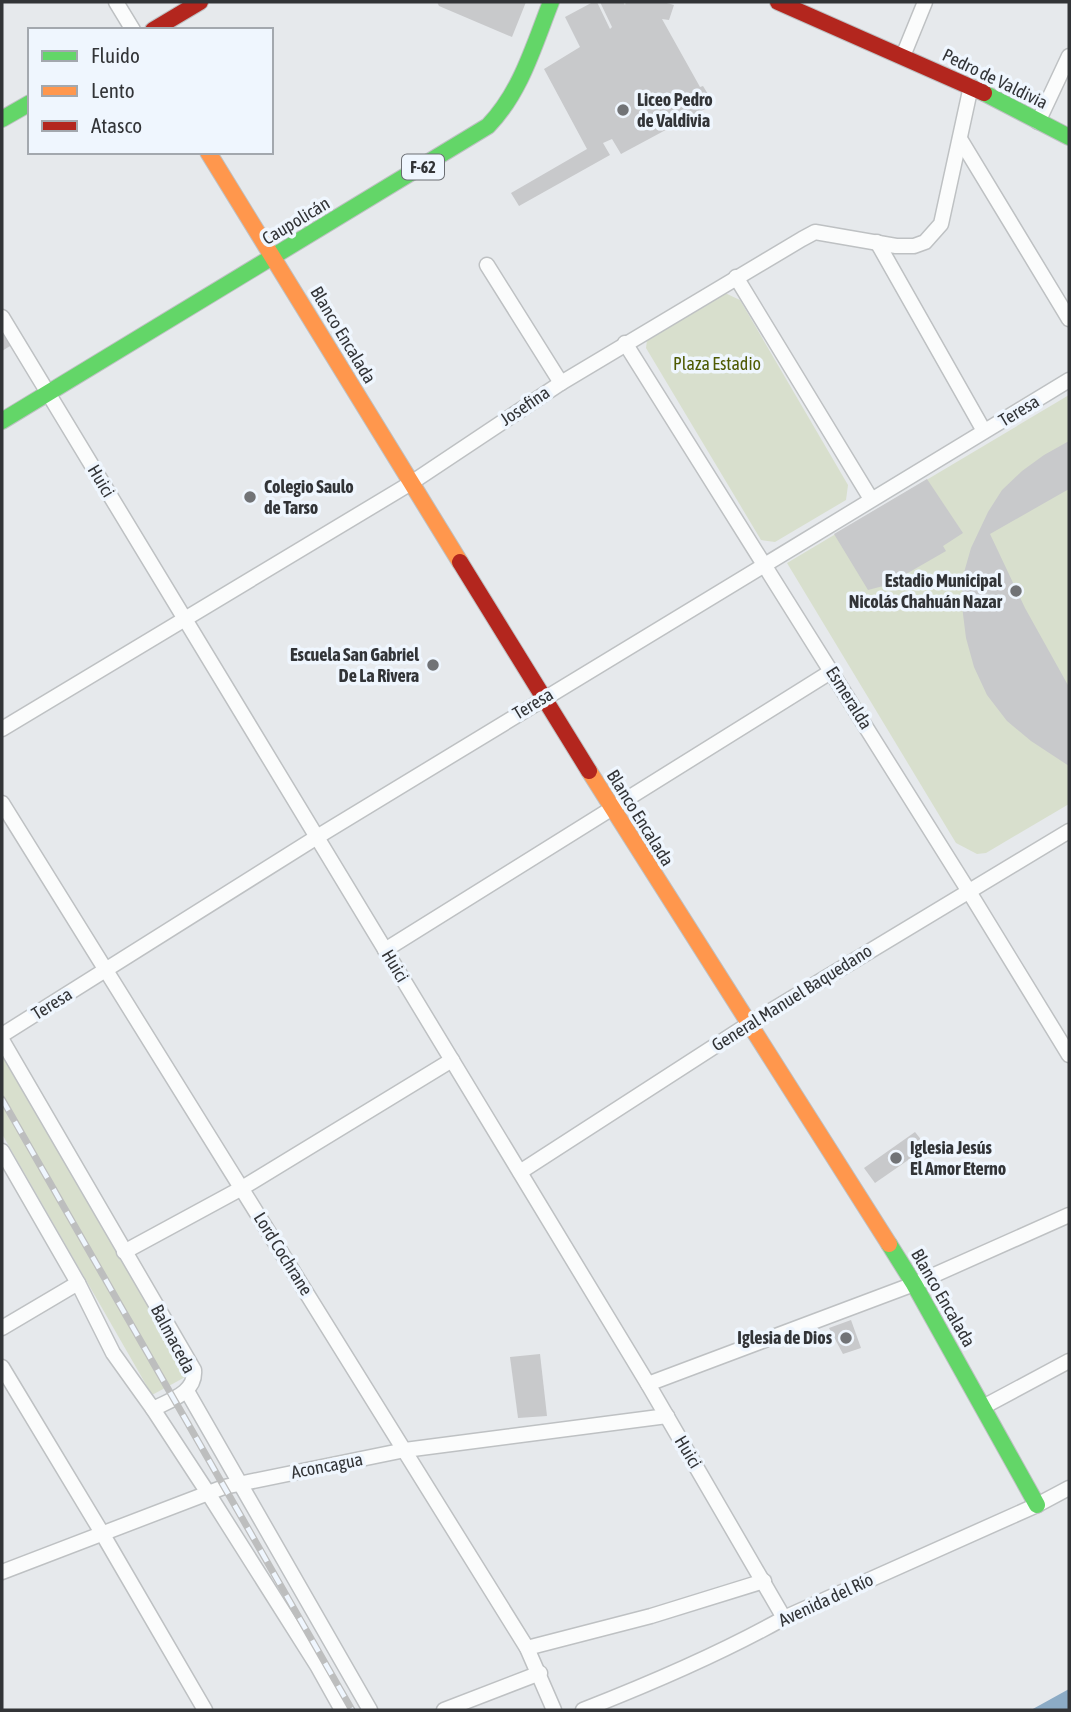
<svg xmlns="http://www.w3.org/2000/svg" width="1071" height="1712" viewBox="0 0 1071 1712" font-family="'Asap Condensed',sans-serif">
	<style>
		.green { fill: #d8dfcd }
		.water { fill: #8cabc5 }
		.building { fill: #c8c9cb }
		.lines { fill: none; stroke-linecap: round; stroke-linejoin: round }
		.street-casing { stroke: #bec1c3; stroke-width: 17 }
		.fast-casing { stroke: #bec1c3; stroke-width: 18 }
		.slow-casing { stroke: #bec1c3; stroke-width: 18 }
		.jam-casing { stroke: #bec1c3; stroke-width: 18 }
		.street { stroke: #fbfcfc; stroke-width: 14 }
		.fast { stroke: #63d668; stroke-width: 16 }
		.slow { stroke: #ff974d; stroke-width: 16 }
		.jam { stroke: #b3261e; stroke-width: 16 }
		.rail-casing { stroke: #bdbebe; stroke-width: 7 }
		.rail { stroke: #eff6fe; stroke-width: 4.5; stroke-dasharray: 13; stroke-linecap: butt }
		.poi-dot { fill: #717376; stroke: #eff6fe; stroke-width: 2.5 }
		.labels { text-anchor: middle; stroke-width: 7; stroke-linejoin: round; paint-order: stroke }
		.shield { fill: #eff6fe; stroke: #6b6e73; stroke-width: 2 }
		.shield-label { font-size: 16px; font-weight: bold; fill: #323437 }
		.street-label { font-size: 18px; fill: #323437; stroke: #eff6fe }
		.poi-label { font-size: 18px; font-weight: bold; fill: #323437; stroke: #eff6fe; text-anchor: start }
		.park-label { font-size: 18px; fill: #4f5b04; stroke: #eff6fe }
	</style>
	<rect width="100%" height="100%" fill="#e6e9ec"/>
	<g class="green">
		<polygon points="725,293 740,300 848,485 846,500 775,542 761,540 646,348 647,340"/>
		<polygon points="1069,395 1069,804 986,853 977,854 956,843 787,563"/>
		<polygon points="2,1050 189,1375 152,1395 2,1134"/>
	</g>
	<polygon class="water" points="1069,1689 1069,1710 1031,1710"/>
	<g class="building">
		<polygon points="437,2 526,2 512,37 439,6"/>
		<polygon points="593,2 597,2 610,29 612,27 600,2 623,2 625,5 626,2 663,2 674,5 669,20 662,19 700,87 703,86 714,104 621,154 612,139 603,143 610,155 519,206 511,193 587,149 544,69 580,47 565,17"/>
		<polygon points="2,329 15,343 2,351"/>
		<polygon points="1069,441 1069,489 990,534 1025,608 1069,687 1069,766 1031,741 1007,721 987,695 974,667 966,638 962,606 963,576 971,548 988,512 1002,490 1022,471 1044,455"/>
		<polygon points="927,479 963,533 943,546 946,551 887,585 868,590 834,534"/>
		<polygon points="915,1132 927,1147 875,1183 864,1168"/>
		<polygon points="851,1320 861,1348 843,1354 829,1328"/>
		<polygon points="540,1354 547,1416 518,1418 510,1357"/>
	</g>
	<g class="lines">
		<defs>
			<g id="street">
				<polyline points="116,2 133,30"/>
				<polyline points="903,56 925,2"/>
				<polyline points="1038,122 1069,56"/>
				<polyline points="960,139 1069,319"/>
				<polyline points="877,242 984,431"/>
				<polyline points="487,265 561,383"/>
				<polyline points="736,277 871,499"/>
				<polyline points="2,317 648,1384 784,1618"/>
				<polyline points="625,343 968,890 1069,1055"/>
				<polyline points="2,729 411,483 561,383 802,239 815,232 896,246 914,246 925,242 941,224 971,86"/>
				<polyline points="2,803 527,1648 554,1710"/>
				<polyline points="385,950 832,671"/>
				<polyline points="2,1035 317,837 1069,380"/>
				<path d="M2,1040L194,1370C196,1393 170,1400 153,1409"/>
				<polyline points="2,1151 78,1283 113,1353 153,1409 208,1493 318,1667 342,1710"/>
				<polyline points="520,1172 749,1024 1069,831"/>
				<polyline points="124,1252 242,1188 452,1060"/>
				<polyline points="2,1328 78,1283"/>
				<polyline points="2,1367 102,1533 205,1710"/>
				<polyline points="648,1384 914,1284 1069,1215"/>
				<polyline points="187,1391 370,1710"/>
				<polyline points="983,1407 1069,1361"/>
				<polyline points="2,1572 224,1487 405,1450 667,1416"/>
				<polyline points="527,1648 651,1616 764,1581"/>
				<polyline points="444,1710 540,1673"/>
				<path d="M583,1710C652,1683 720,1654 784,1618L1037,1505L1069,1488"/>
			</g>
			<g id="fast">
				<polyline points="984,93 1069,137"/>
				<polyline points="2,119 30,103"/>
				<path d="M2,421L488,126C521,92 534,45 551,2"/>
				<polyline points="889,1244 914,1284 1037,1505"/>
			</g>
			<g id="slow">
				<polyline points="208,152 460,562"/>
				<polyline points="589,771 889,1244"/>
			</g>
			<g id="jam">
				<polyline points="778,2 984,93"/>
				<polyline points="153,30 200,2"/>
				<polyline points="460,562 589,771"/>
			</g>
		</defs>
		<use href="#street" class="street-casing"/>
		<use href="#fast" class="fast-casing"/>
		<use href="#slow" class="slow-casing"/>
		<use href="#jam" class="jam-casing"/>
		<use href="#street" class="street"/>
		<use href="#fast" class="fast"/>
		<use href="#slow" class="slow"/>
		<use href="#jam" class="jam"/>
		<defs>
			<polyline id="rail" points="2,1099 352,1710"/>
		</defs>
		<use href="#rail" class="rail-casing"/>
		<use href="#rail" class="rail"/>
	</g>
	<g class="poi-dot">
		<circle cx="623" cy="110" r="7"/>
		<circle cx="250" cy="497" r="7"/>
		<circle cx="1016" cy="591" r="7"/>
		<circle cx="433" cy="665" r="7"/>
		<circle cx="896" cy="1158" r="7"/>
		<circle cx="846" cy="1338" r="7"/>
	</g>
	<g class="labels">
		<rect class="shield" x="402" y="154.5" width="42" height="25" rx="5"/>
		<g class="shield-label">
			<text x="423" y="173">F-62</text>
		</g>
		<g class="street-label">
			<text transform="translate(995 79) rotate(26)" y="6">Pedro de Valdivia</text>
			<text transform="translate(296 221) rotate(-31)" y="6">Caupolicán</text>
			<text transform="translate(343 335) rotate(59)" y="6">Blanco Encalada</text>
			<text transform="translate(525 406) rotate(-34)" y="6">Josefina</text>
			<text transform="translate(1019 411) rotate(-31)" y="6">Teresa</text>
			<text transform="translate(101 481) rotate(59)" y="6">Huici</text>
			<text transform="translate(849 698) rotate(58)" y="6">Esmeralda</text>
			<text transform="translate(533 704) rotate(-31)" y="6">Teresa</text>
			<text transform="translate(640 818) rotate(58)" y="6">Blanco Encalada</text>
			<text transform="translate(395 966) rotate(59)" y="6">Huici</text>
			<text transform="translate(792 998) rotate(-32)" y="6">General Manuel Baquedano</text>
			<text transform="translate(52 1004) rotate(-32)" y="6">Teresa</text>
			<text transform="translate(283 1254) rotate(58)" y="6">Lord Cochrane</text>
			<text transform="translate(943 1298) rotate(60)" y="6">Blanco Encalada</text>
			<text transform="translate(173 1339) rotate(62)" y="6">Balmaceda</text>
			<text transform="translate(688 1452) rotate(59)" y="6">Huici</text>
			<text transform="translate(327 1466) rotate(-11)" y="6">Aconcagua</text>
			<text transform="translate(826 1600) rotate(-25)" y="6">Avenida del Río</text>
		</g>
		<g class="poi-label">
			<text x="637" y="106">Liceo Pedro<tspan x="637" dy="21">de Valdivia</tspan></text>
			<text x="264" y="493">Colegio Saulo<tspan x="264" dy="21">de Tarso</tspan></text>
			<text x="1002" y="587" text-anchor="end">Estadio Municipal<tspan x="1002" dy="21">Nicolás Chahuán Nazar</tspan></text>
			<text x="419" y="661" text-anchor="end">Escuela San Gabriel<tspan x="419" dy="21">De La Rivera</tspan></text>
			<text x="910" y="1154">Iglesia Jesús<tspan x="910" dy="21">El Amor Eterno</tspan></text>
			<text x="832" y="1344" text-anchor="end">Iglesia de Dios</text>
		</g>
		<g class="park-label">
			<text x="717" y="370">Plaza Estadio</text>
		</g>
	</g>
	<rect width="1071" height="1712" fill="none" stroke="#323437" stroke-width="7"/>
	<rect x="28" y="28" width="245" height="126" fill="#eff6fe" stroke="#a3a8ae" stroke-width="2"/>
	<rect x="42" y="51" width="35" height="10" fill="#63d668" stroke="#a3a8ae" stroke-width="2"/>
	<text x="91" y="63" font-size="21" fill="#323437">Fluido</text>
	<rect x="42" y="86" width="35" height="10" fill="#ff974d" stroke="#a3a8ae" stroke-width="2"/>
	<text x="91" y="98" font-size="21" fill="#323437">Lento</text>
	<rect x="42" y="121" width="35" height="10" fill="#b3261e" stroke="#a3a8ae" stroke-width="2"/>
	<text x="91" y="133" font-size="21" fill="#323437">Atasco</text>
</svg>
